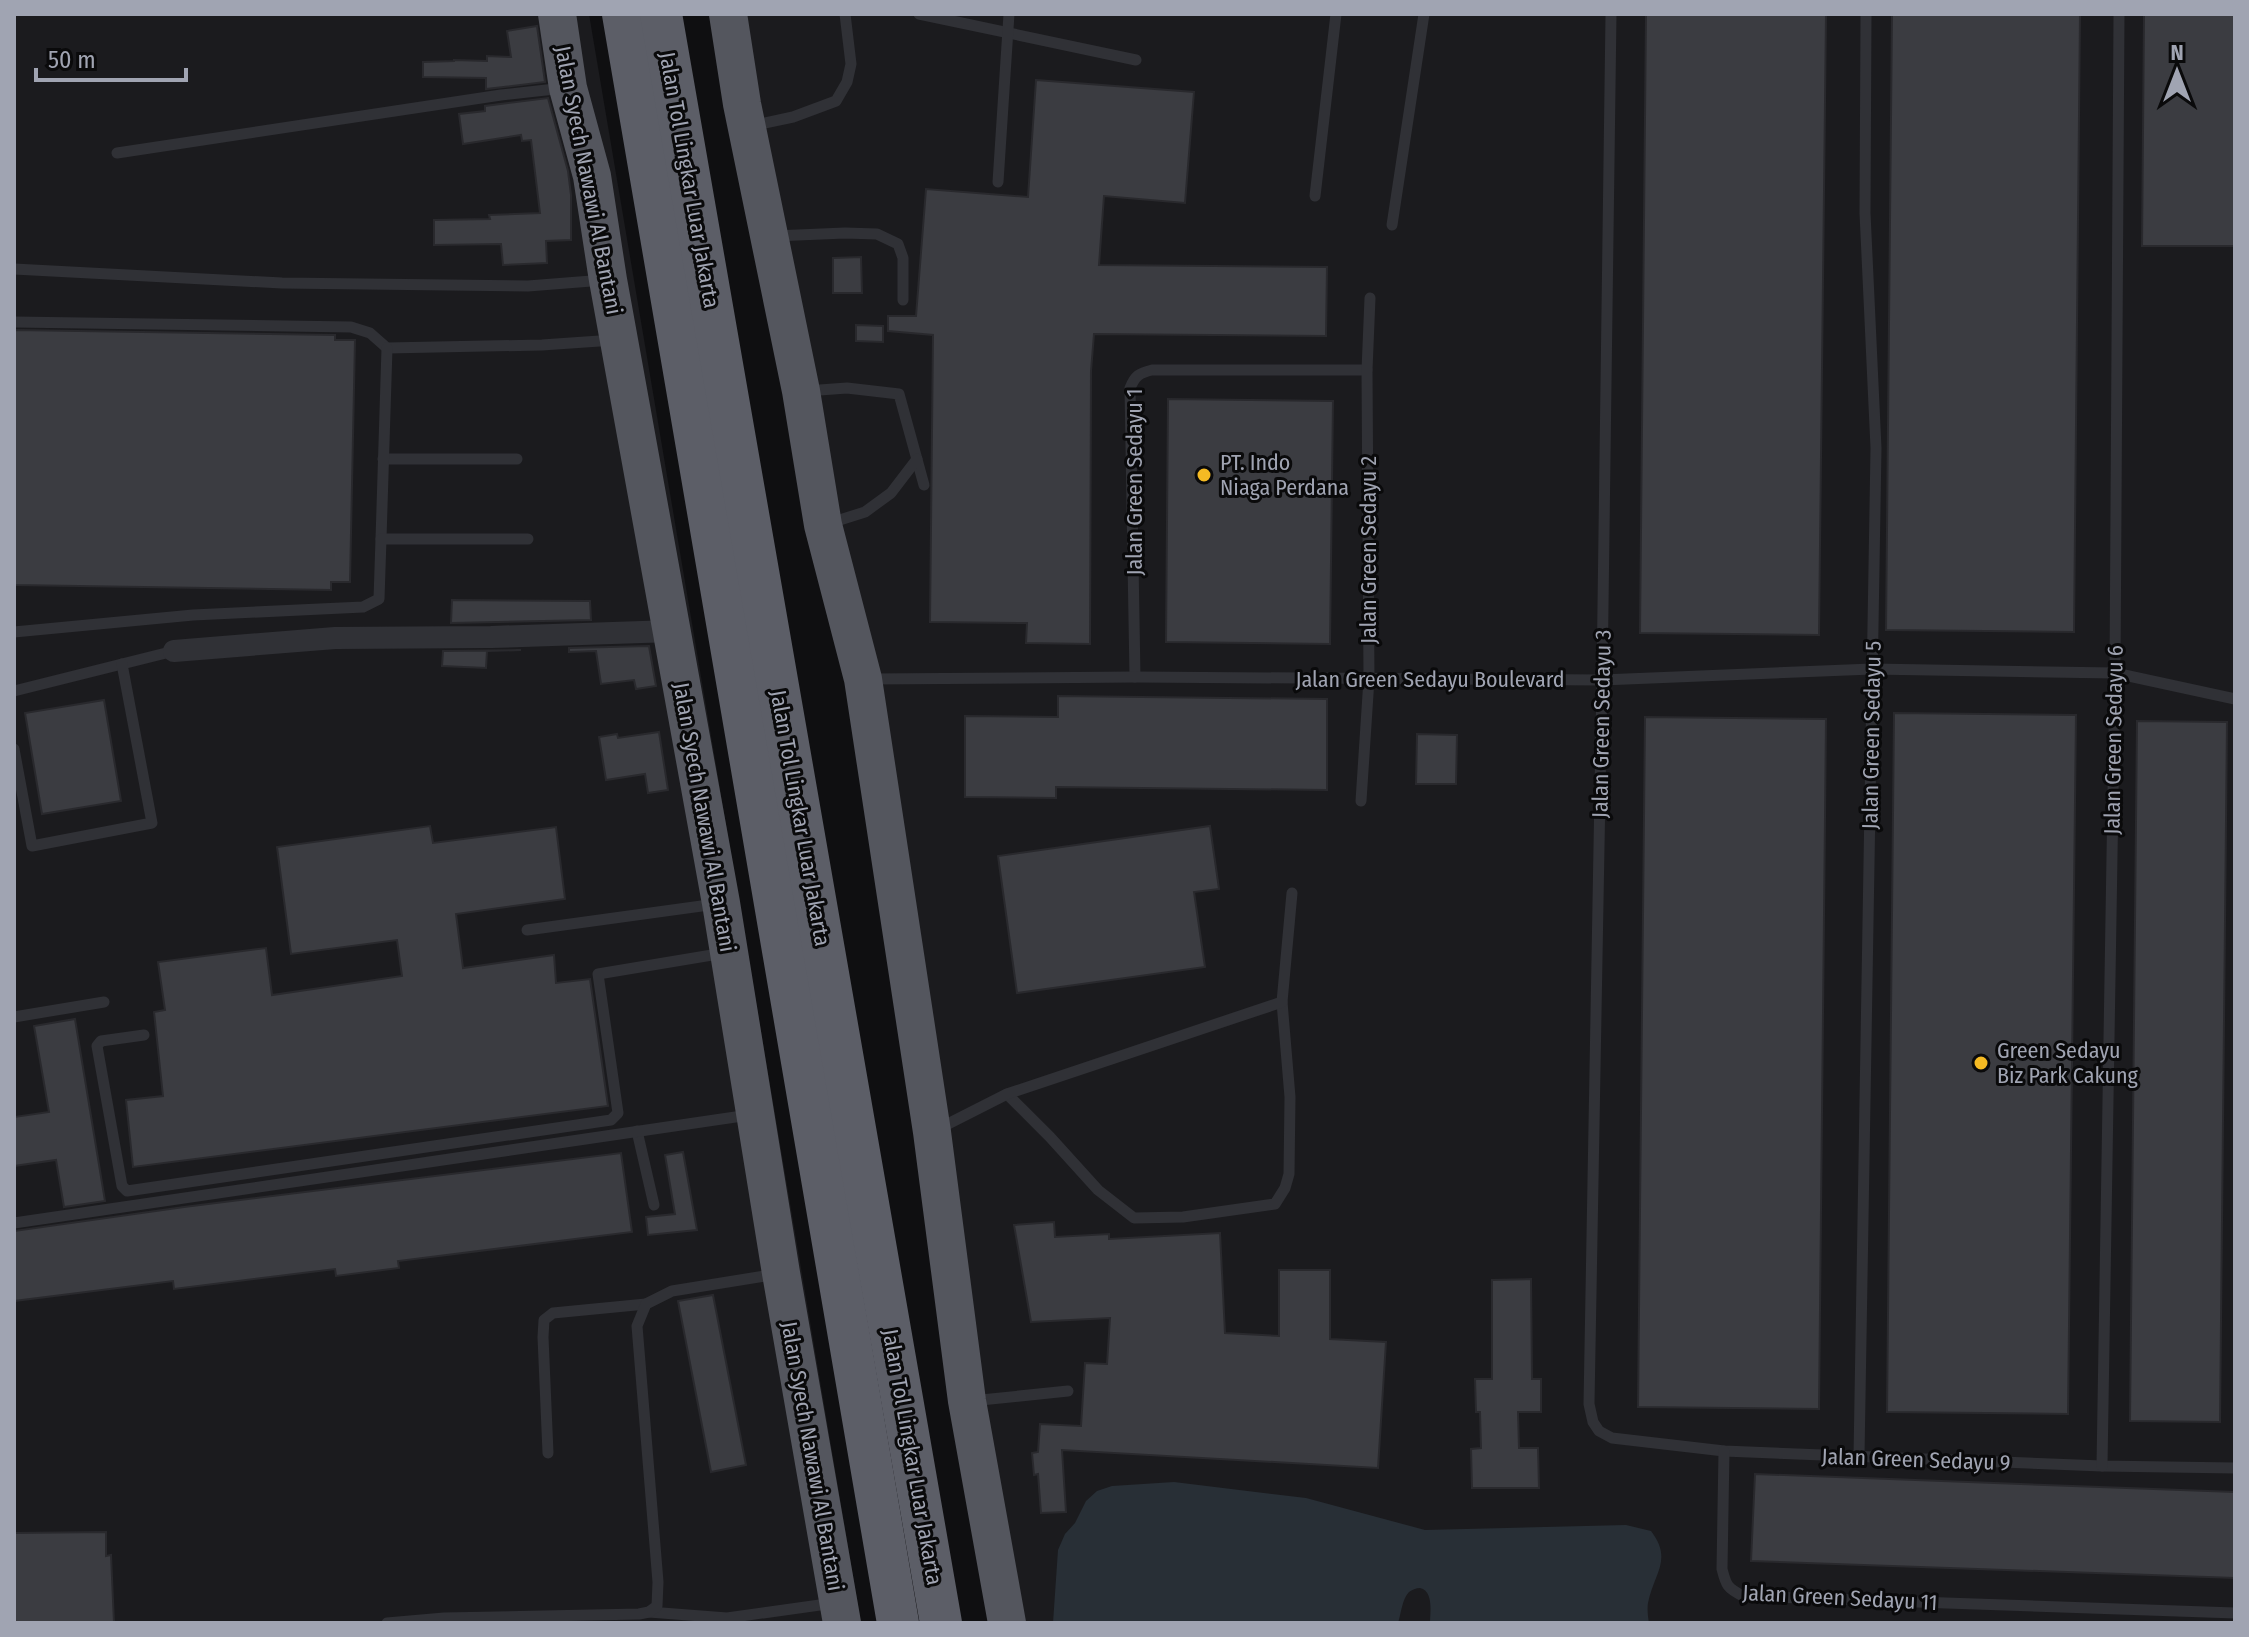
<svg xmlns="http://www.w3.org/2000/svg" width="2249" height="1637" viewBox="0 0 2249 1637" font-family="'Fira Sans Condensed',sans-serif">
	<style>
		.built { fill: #1b1b1e }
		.water { fill: #282f36 }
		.building { fill: #3b3c41; stroke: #29292d; stroke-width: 2 }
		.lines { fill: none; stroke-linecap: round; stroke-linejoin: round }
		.service { stroke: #303136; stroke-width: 11 }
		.minor { stroke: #303136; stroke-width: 22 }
		.trunk { stroke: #54565e; stroke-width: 38 }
		.motorway { stroke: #5c5e67; stroke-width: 42 }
		.poi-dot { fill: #f5ba23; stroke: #0a0a0b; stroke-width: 3 }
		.labels { text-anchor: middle; stroke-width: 6; stroke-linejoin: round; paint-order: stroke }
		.street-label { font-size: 22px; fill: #a0a4b2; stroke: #0a0a0b }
		.poi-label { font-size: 22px; fill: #a0a4b2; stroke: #0a0a0b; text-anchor: start }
	</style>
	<rect width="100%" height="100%" fill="#0f0f11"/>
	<g class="built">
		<polygon points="14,14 589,14 861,1623 14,1623"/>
		<polygon points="732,14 2235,14 2235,1623 1001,1623 886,798"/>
	</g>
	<path class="water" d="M1174,1482L1306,1498L1425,1530L1626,1525L1651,1531C1673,1560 1654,1573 1648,1603C1647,1609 1648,1617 1649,1623H1430C1430,1613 1434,1591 1420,1588C1416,1588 1412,1590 1409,1592C1402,1599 1401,1614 1398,1623H1053L1058,1550L1065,1534L1075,1523L1086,1501L1097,1491L1112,1486Z"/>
	<g class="building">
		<polygon points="1646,14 1826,14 1819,635 1640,633"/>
		<polygon points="1892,14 2080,14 2074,632 1886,630"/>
		<polygon points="2144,14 2235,14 2235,246 2142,246"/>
		<polygon points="537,26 545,82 486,89 486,78 423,77 423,62 454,61 454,60 487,61 487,56 511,57 507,31"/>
		<polygon points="1036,80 1194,92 1185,203 1104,196 1099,265 1327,267 1326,336 1094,334 1091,371 1090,644 1026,643 1027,623 930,622 933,335 888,331 888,316 916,316 926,189 1028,197"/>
		<polygon points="548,98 568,171 571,195 571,240 546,241 547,263 503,265 501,244 434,245 434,220 490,219 489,215 540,213 531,140 522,141 521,135 463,144 459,114 485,111 485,106"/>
		<polygon points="861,257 862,293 833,293 833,258"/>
		<polygon points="856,325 883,326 883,342 856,341"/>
		<polygon points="14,330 335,335 335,340 355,340 350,582 331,582 331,590 14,585"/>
		<polygon points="1168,399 1333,401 1330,644 1166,642"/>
		<polygon points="452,600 590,601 591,620 451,623"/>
		<polygon points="649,646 656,686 636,689 634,680 601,684 596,651 569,652 569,648"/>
		<polygon points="521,650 487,651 486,668 442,666 443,651"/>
		<polygon points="1058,696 1327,699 1327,790 1056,787 1056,798 965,797 965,716 1058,717"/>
		<polygon points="104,700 121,801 42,814 25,713"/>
		<polygon points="1894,713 2076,715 2068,1414 1887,1412"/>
		<polygon points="1645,717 1826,719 1819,1409 1638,1407"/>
		<polygon points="2137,721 2227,722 2220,1422 2130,1421"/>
		<polygon points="659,732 668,790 648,793 645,774 606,780 599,737 617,734 618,738"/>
		<polygon points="1417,734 1457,735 1456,784 1416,784"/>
		<polygon points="430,826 433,843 556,827 565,899 456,914 463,968 554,955 556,983 590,979 608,1106 133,1167 126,1100 163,1096 154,1012 165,1010 158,962 266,948 272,995 402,976 397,940 291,954 277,847"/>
		<polygon points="1210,826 1219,889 1194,892 1205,967 1017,993 998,856"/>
		<polygon points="75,1019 105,1201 64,1207 56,1160 14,1166 14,1117 49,1112 34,1026"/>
		<polygon points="683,1152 697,1230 648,1235 646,1217 675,1214 665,1155"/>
		<polygon points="621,1153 632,1232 398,1261 399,1268 336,1276 335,1269 174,1289 173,1281 14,1301 14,1231 184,1207"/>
		<polygon points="1054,1222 1055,1237 1109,1234 1109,1239 1220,1233 1225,1333 1279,1336 1279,1270 1330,1270 1330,1339 1386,1342 1378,1468 1062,1450 1066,1512 1041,1513 1038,1474 1034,1475 1032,1453 1038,1452 1040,1424 1081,1426 1085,1363 1107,1364 1110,1318 1031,1322 1014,1225"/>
		<polygon points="1531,1279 1532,1379 1541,1379 1541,1412 1518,1412 1519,1448 1538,1448 1539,1488 1472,1488 1471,1449 1481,1448 1480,1412 1476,1412 1475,1379 1492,1379 1492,1280"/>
		<polygon points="713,1295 746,1465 711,1472 678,1301"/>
		<polygon points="1755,1474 2235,1492 2235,1578 1751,1561"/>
		<polygon points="106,1532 106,1556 111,1555 114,1623 15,1623 14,1533"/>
	</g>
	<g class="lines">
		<g class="service">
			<polyline points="919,14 1136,60"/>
			<polyline points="1611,14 1602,680 1589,1404 1593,1422 1599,1431 1612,1438 1724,1451 2102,1466 2235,1468"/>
			<polyline points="751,126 793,117 836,101 847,82 851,64 845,14"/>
			<polyline points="117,153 501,95 564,88"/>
			<polyline points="998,182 1009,14"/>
			<polyline points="1315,196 1336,14"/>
			<polyline points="1392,225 1424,14"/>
			<polyline points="774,236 845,233 877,234 898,244 903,258 903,300"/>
			<polyline points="14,269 282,283 528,286 604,280"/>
			<polyline points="14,322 351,327 370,333 387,348 542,345 614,340"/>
			<polyline points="806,391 847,388 899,394 924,485"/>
			<polyline points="383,459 517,459"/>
			<polyline points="827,524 865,512 891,493 917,459"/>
			<polyline points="381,539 387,348"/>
			<polyline points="14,632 193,615 363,607 379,599 381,539 528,539"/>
			<path d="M1135,677L1130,388C1135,376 1139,373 1152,370H1367"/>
			<polyline points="871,679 1135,677 1602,680 1872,669 2115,673 2235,699"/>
			<polyline points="14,691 174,651"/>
			<polyline points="14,749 32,846 152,823 122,664"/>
			<polyline points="1361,801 1369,679 1367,370 1370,298"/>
			<polyline points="527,930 716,904"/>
			<polyline points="14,1017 104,1002"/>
			<polyline points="144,1035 101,1041 97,1046 122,1186 127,1191 611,1120 618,1113 598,974 724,953"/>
			<polyline points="1007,1094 1050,1137 1098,1190 1134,1218 1183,1217 1275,1204 1285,1188 1289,1174 1290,1097 1282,1002"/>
			<polyline points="936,1130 1007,1094 1282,1002 1292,893"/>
			<polyline points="637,1131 654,1205"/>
			<polyline points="14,1223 749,1115"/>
			<polyline points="971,1401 1068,1391"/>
			<path d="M1724,1451L1722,1569C1726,1585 1727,1588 1743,1596L2235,1613"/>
			<polyline points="548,1453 543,1337 544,1320 553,1313 646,1304"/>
			<polyline points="1859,1457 1876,448 1865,213 1866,14"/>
			<polyline points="2102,1466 2115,673 2119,14"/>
			<polyline points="649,1612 727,1618 834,1603"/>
			<polyline points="387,1623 444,1618 639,1614 649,1612 657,1606 658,1582 637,1326 646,1304 672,1291 777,1274"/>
		</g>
		<polyline class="minor" points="174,651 335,638 491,637 672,631"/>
		<g class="trunk">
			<polyline points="557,14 568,88 592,176 608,280 721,903 781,1273 842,1623"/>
			<polyline points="728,14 742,104 801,391 823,525 863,679 932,1132 967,1401 1007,1623"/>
		</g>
		<g class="motorway">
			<polyline points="623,14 898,1623"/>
			<polyline points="661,14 941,1623"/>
		</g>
	</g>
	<g class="poi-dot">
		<circle cx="1204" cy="475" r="8"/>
		<circle cx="1981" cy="1063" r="8"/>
	</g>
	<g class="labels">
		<g class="street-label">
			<text transform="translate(589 180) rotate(79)" y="8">Jalan Syech Nawawi Al Bantani</text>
			<text transform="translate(690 180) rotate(80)" y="8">Jalan Tol Lingkar Luar Jakarta</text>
			<text transform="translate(1134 482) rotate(-90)" y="8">Jalan Green Sedayu 1</text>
			<text transform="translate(1368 550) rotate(-90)" y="8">Jalan Green Sedayu 2</text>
			<text x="1430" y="687">Jalan Green Sedayu Boulevard</text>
			<text transform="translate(1601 724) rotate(-89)" y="8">Jalan Green Sedayu 3</text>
			<text transform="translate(1871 735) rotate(-89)" y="8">Jalan Green Sedayu 5</text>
			<text transform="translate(2113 740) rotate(-89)" y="8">Jalan Green Sedayu 6</text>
			<text transform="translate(705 817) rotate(80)" y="8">Jalan Syech Nawawi Al Bantani</text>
			<text transform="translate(801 818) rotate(80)" y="8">Jalan Tol Lingkar Luar Jakarta</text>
			<text transform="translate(813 1456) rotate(80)" y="8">Jalan Syech Nawawi Al Bantani</text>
			<text transform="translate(913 1457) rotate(80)" y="8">Jalan Tol Lingkar Luar Jakarta</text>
			<text transform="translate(1916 1459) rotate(2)" y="8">Jalan Green Sedayu 9</text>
			<text transform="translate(1840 1597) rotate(3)" y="8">Jalan Green Sedayu 11</text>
		</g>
		<g class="poi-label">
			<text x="1220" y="470">PT. Indo<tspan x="1220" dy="25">Niaga Perdana</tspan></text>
			<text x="1997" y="1058">Green Sedayu<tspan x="1997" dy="25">Biz Park Cakung</tspan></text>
		</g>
	</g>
	<rect width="2249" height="1637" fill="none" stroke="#a0a4b2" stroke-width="32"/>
	<g transform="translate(2177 72)" stroke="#0a0a0b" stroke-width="6" paint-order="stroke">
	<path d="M0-6L14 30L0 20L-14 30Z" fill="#a0a4b2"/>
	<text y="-12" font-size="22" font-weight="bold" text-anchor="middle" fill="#a0a4b2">N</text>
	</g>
	<path d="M36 68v12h150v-12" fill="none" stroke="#a0a4b2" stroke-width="4"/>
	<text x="48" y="68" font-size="24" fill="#a0a4b2" stroke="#0a0a0b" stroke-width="6" paint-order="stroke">50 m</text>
</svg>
